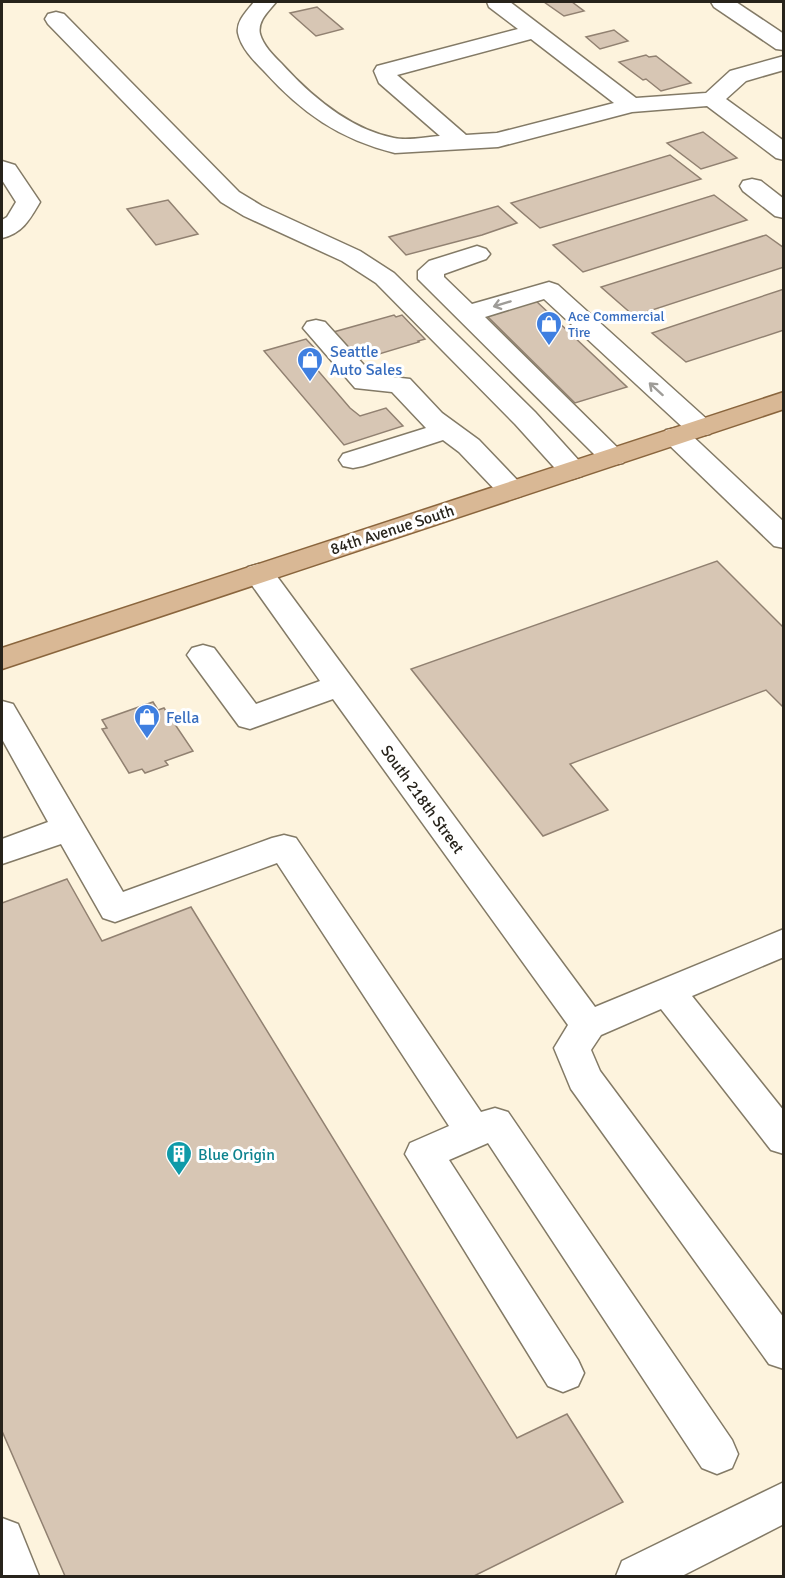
<svg xmlns="http://www.w3.org/2000/svg" width="785" height="1578" viewBox="0 0 785 1578" font-family="Signika,sans-serif">
	<style>
		.building { fill: #d7c6b4; stroke: #918171; stroke-width: 1.5 }
		.lines { fill: none; stroke-linecap: round; stroke-linejoin: round }
		.minor-casing { stroke: #837a66; stroke-width: 3 }
		.major-casing { stroke: #8a653d; stroke-width: 3 }
		.minor { fill: #fff; fill-rule: evenodd }
		.major { fill: #d9b895; fill-rule: evenodd }
		.oneway { stroke: #9e9c98 }
		.labels { text-anchor: middle; stroke-width: 6; stroke-linejoin: round; paint-order: stroke }
		.far-shop-label { font-size: 14px; fill: #366cbe; stroke: #fff; text-anchor: start }
		.shop-label { font-size: 16px; fill: #366cbe; stroke: #fff; text-anchor: start }
		.street-label { font-size: 16px; fill: #27231b; stroke: #fff }
		.culture-label { font-size: 16px; fill: #0d838f; stroke: #fff; text-anchor: start }
	</style>
	<rect width="100%" height="100%" fill="#fdf3dd"/>
	<g class="building">
		<polygon points="544,2 572,2 584,11 564,16"/>
		<polygon points="317,7 343,29 316,36 290,13"/>
		<polygon points="614,30 628,41 600,49 586,37"/>
		<polygon points="646,55 649,57 656,56 691,83 661,91 646,79 643,80 619,62"/>
		<polygon points="703,132 737,158 701,169 667,143"/>
		<polygon points="670,155 701,179 540,228 511,203"/>
		<polygon points="714,195 747,220 583,272 553,245"/>
		<polygon points="168,200 198,234 156,245 127,209"/>
		<polygon points="498,206 517,223 482,235 406,255 389,237"/>
		<polygon points="766,235 784,248 784,267 634,316 601,287"/>
		<polygon points="784,289 784,330 686,362 652,333"/>
		<polygon points="535,300 627,387 575,403 486,315"/>
		<polygon points="394,315 396,317 402,315 425,339 418,341 419,342 356,361 330,333"/>
		<polygon points="306,339 321,355 308,359 350,408 360,416 386,408 403,426 344,445 264,351"/>
		<polygon points="717,561 784,628 784,708 766,690 570,764 608,810 543,836 411,669"/>
		<polygon points="153,702 158,710 164,708 193,751 165,761 168,765 145,773 142,769 129,773 102,729 107,728 102,720"/>
		<polygon points="67,879 102,941 191,907 517,1438 567,1414 623,1502 474,1576 65,1576 2,1431 2,903"/>
	</g>
	<g class="lines">
		<defs>
			<g id="minor">
				<path d="M254,2H276C269,11 257,21 260,34C263,45 273,55 281,63C311,96 349,129 394,138C408,141 426,137 440,136L379,83L374,71L377,66L518,29L489,7L487,2H510L636,98L706,93L730,71L784,56V70L746,81L726,99L784,141V160L776,158L707,106L632,112L498,147L395,153C339,139 302,113 264,71C254,61 241,48 238,33C236,21 247,11 254,2ZM531,39L614,103L497,133L466,135L397,75Z"/>
				<polygon points="711,2 736,2 784,34 784,50 776,49 714,7"/>
				<polygon points="56,12 64,14 239,192 262,206 360,251 394,273 535,412 582,464 586,470 582,476 572,479 562,476 515,424 376,283 342,261 244,216 221,202 48,24 45,19 48,14"/>
				<path d="M2,161L15,165L40,202C30,219 23,233 2,238V220L7,217L16,202L2,180Z"/>
				<polygon points="752,179 761,181 784,199 784,218 775,216 743,191 740,186 743,181"/>
				<polygon points="477,246 486,249 490,254 486,259 444,274 444,277 472,304 549,282 558,285 710,422 714,428 710,434 700,436 690,434 544,299 485,317 627,457 623,463 613,465 603,463 418,279 418,271 429,261"/>
				<polygon points="316,320 325,322 373,375 410,379 442,413 479,440 521,484 525,490 521,496 511,499 501,496 459,452 443,440 363,466 353,468 343,466 339,460 343,454 426,428 392,392 355,388 303,328 307,322"/>
				<polygon points="676,428 686,430 784,522 784,548 774,546 666,442 662,436 666,430"/>
				<polygon points="259,564 270,567 595,1007 784,929 784,957 692,996 784,1111 784,1154 771,1150 661,1009 601,1035 591,1050 600,1071 784,1318 784,1369 769,1364 571,1089 554,1048 568,1025 333,699 250,729 239,726 192,662 187,655 192,648 203,645 214,648 256,704 320,681 244,574 248,567"/>
				<polygon points="2,701 13,704 123,892 272,838 284,835 296,838 481,1112 495,1108 508,1112 732,1440 738,1454 732,1468 717,1474 702,1468 488,1143 449,1160 578,1360 584,1373 578,1386 563,1392 548,1386 405,1154 410,1143 449,1126 277,863 115,922 103,918 61,844 2,864 2,839 48,822 2,739"/>
				<polygon points="784,1482 784,1524 682,1576 616,1576 622,1561"/>
				<polygon points="2,1518 18,1524 39,1576 2,1576"/>
			</g>
			<polygon id="major" points="784,392 784,409 2,669 2,648"/>
		</defs>
		<use href="#minor" class="minor-casing"/>
		<use href="#major" class="major-casing"/>
		<use href="#minor" class="minor"/>
		<use href="#major" class="major"/>
	</g>
	<defs><path id="oneway-shaft" d="M-6 0H5M1.5-3L5.5 0L1.5 3" fill="none" stroke-width="1.6" stroke-linecap="round" stroke-linejoin="round" transform="scale(1.5)"/></defs>
	<g class="oneway">
		<use href="#oneway-shaft" transform="translate(502 304) rotate(163)"/>
		<use href="#oneway-shaft" transform="translate(656 389) rotate(-138)"/>
	</g>
	<defs>
		<symbol id="shop-pin" viewBox="-11 -11 22 30"><path d="M0 17L-7.5 6A9.5 9.5 0 1 1 7.5 6Z" fill="#3f7fe0" stroke="#fff"/><path d="M-5-2.5h2.3a2.7 3.5 0 0 1 5.4 0H5L5.5 6h-11ZM-1.5-2.5h3a1.5 2.3 0 0 0-3 0Z" fill="#fff"/></symbol>
		<symbol id="building-pin" viewBox="-11 -11 22 30"><path d="M0 17L-7.5 6A9.5 9.5 0 1 1 7.5 6Z" fill="#0f9aa8" stroke="#fff"/><path d="M-4-6H4V6H1V3H-1V6H-4ZM-2.5-4.3h1.7v1.8h-1.7ZM.8-4.3h1.7v1.8H.8ZM-2.5-1h1.7V.8h-1.7ZM.8-1h1.7V.8H.8Z" fill="#fff"/></symbol>
	</defs>
	<g fill-rule="evenodd">
		<use href="#shop-pin" x="534" y="309" width="30" height="40"/>
		<use href="#shop-pin" x="295" y="345" width="30" height="40"/>
		<use href="#shop-pin" x="132" y="702" width="30" height="40"/>
		<use href="#building-pin" x="164" y="1139" width="30" height="40"/>
	</g>
	<g class="labels">
		<g class="far-shop-label">
			<text x="568" y="321">Ace Commercial<tspan x="568" dy="16">Tire</tspan></text>
		</g>
		<g class="shop-label">
			<text x="330" y="357">Seattle<tspan x="330" dy="18">Auto Sales</tspan></text>
			<text x="166" y="723">Fella</text>
		</g>
		<g class="street-label">
			<text transform="translate(392 529) rotate(-18)" y="6">84th Avenue South</text>
			<text transform="translate(423 799) rotate(54)" y="6">South 218th Street</text>
		</g>
		<g class="culture-label">
			<text x="198" y="1160">Blue Origin</text>
		</g>
	</g>
	<rect width="785" height="1578" fill="none" stroke="#27231b" stroke-width="6"/>
</svg>
